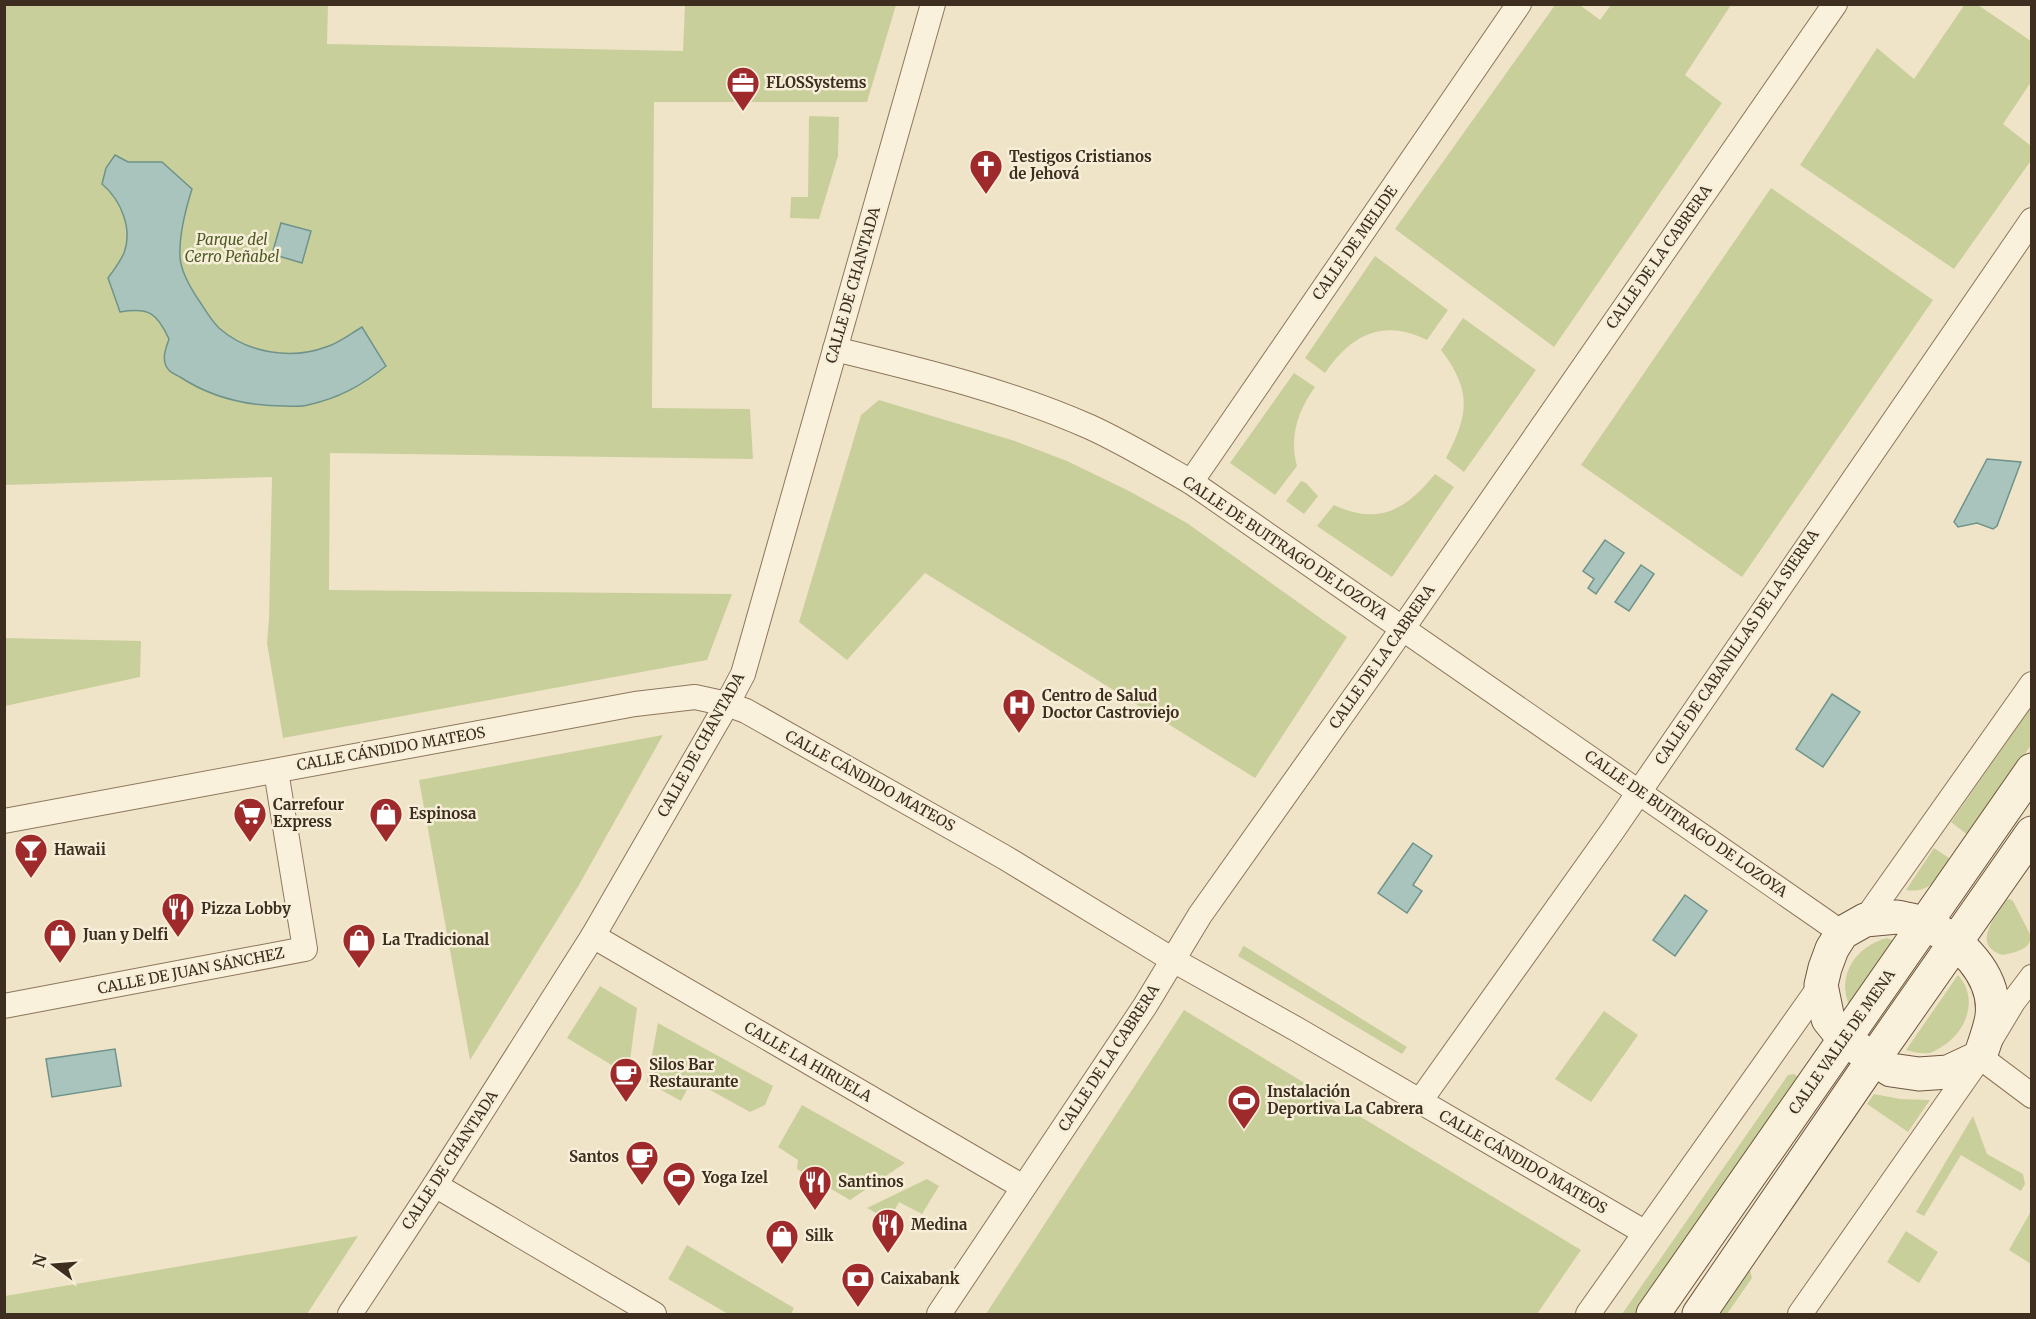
<svg xmlns="http://www.w3.org/2000/svg" width="2036" height="1319" viewBox="0 0 2036 1319" font-family="Merriweather,serif">
	<style>
		.green { fill: #c9cf9b }
		.water { fill: #a9c4bc; stroke: #6f938a; stroke-width: 1.5 }
		.lines { fill: none; stroke-linecap: round; stroke-linejoin: round }
		.minor-casing { stroke: #8d765c; stroke-width: 26 }
		.secondary-casing { stroke: #6f573f; stroke-width: 35 }
		.minor { stroke: #faf1dc; stroke-width: 24 }
		.secondary { stroke: #faf1dc; stroke-width: 33 }
		.labels { text-anchor: middle; stroke-width: 5; stroke-linejoin: round; paint-order: stroke }
		.poi-label { font-size: 15px; font-weight: bold; fill: #3d2e20; stroke: #f7eed8; text-anchor: start }
		.park-label { font-size: 15px; font-style: italic; fill: #4d5a26; stroke: #f7eed8 }
		.street-label { font-size: 15px; fill: #3d2e20; stroke: #f7eed8 }
	</style>
	<rect width="100%" height="100%" fill="#f0e4c8"/>
	<g class="green">
		<polygon points="1965,4 1978,5 2031,41 2031,82 2003,124 2031,146 2032,159 1954,269 1800,165 1877,48 1914,79"/>
		<polygon points="4,5 328,5 327,44 683,51 685,5 896,5 867,102 654,102 652,408 750,409 753,459 330,453 329,590 732,594 707,660 283,738 267,643 269,619 272,477 5,485"/>
		<polygon points="1555,5 1580,5 1600,20 1611,5 1731,5 1685,75 1722,103 1554,347 1395,229"/>
		<polygon points="809,116 839,117 838,156 819,219 790,218 791,197 808,197"/>
		<polygon points="1771,188 1933,300 1742,577 1581,465"/>
		<path d="M1375,256L1448,310L1427,340C1383,318 1351,335 1325,373L1305,358Z"/>
		<path d="M1463,318L1536,370L1464,472L1446,458C1469,414 1472,391 1441,350Z"/>
		<path d="M1294,373L1315,387C1298,411 1289,436 1297,466L1275,495L1230,463Z"/>
		<polygon points="879,400 1015,441 1067,461 1129,491 1187,523 1347,637 1255,778 925,573 847,660 799,622 861,415"/>
		<path d="M1435,474L1454,487L1392,577L1317,526L1334,505C1378,526 1406,510 1435,474Z"/>
		<polygon points="1301,481 1306,483 1318,496 1304,514 1286,501"/>
		<polygon points="5,638 141,641 140,677 5,706"/>
		<polygon points="2031,707 2031,745 1969,836 1951,822"/>
		<polygon points="663,735 579,885 470,1060 419,780"/>
		<path d="M1934,848L1952,860C1939,877 1930,894 1906,890Z"/>
		<path d="M2009,899L2013,901L2031,936C2030,951 2014,952 2003,955C1970,945 1996,917 2006,900Z"/>
		<path d="M1887,938L1894,941L1850,1007C1835,976 1856,946 1887,938Z"/>
		<polygon points="1244,945 1244,946 1407,1047 1402,1054 1238,956"/>
		<path d="M1958,975C1978,997 1968,1028 1946,1044C1941,1047 1935,1052 1929,1053C1921,1054 1913,1052 1906,1050Z"/>
		<polygon points="600,986 637,1008 628,1075 567,1038"/>
		<polygon points="1184,1010 1581,1250 1537,1314 986,1314"/>
		<polygon points="1604,1011 1638,1035 1591,1102 1555,1079"/>
		<polygon points="658,1023 773,1086 765,1105 750,1112 692,1080 681,1101 647,1082"/>
		<polygon points="1794,1074 1801,1079 1638,1314 1622,1314 1788,1075"/>
		<polygon points="1874,1094 1900,1099 1930,1100 1908,1132 1867,1104"/>
		<polygon points="802,1105 905,1163 850,1200 797,1169 798,1160 778,1147"/>
		<polygon points="1973,1116 1987,1154 2023,1174 2025,1184 2021,1191 1961,1155 1924,1216 1916,1212"/>
		<polygon points="927,1179 939,1186 922,1214 899,1202 889,1220 867,1208"/>
		<polygon points="2031,1211 2031,1264 2009,1250"/>
		<polygon points="1906,1231 1938,1252 1919,1283 1887,1262"/>
		<polygon points="358,1236 307,1314 5,1314 5,1296"/>
		<polygon points="687,1245 794,1308 791,1314 728,1314 668,1279"/>
		<polygon points="1750,1270 1752,1278 1727,1314 1719,1314"/>
	</g>
	<g class="water">
		<path d="M115,155L128,162H162L192,189C185,211 179,234 180,257C181,273 191,289 200,302C206,311 211,320 219,328C247,353 291,360 326,347C339,343 350,334 362,327L386,366C361,386 339,398 308,405C301,407 293,406 285,406C247,406 212,398 180,377C174,374 169,372 166,366C162,357 166,348 169,339C157,313 149,307 120,312L108,278C114,270 120,262 124,253C133,229 121,200 102,184L106,168Z"/>
		<polygon points="281,223 311,231 302,263 272,254"/>
		<polygon points="1987,459 2021,462 1997,526 1993,529 1977,523 1958,527 1954,522"/>
		<polygon points="1605,540 1624,553 1596,594 1588,588 1594,579 1583,571"/>
		<polygon points="1641,565 1654,574 1629,611 1615,602"/>
		<polygon points="1832,694 1860,712 1823,767 1796,749"/>
		<polygon points="1413,843 1432,856 1413,885 1422,891 1407,913 1378,893"/>
		<polygon points="1685,895 1707,911 1675,956 1653,940"/>
		<polygon points="115,1049 121,1086 52,1097 46,1059"/>
	</g>
	<g class="lines">
		<defs>
			<g id="minor">
				<path d="M835,349C921,370 1009,391 1090,427C1125,443 1158,463 1191,482L1842,933"/>
				<polyline points="1191,482 1519,4"/>
				<polyline points="4,821 635,704 695,697 727,704 746,711 1004,857 1173,960 1298,1030 1644,1232"/>
				<polyline points="1865,920 2032,684"/>
				<polyline points="593,936 1023,1187"/>
				<polyline points="4,1006 305,949 276,771"/>
				<polyline points="1980,1057 2032,1096"/>
				<polyline points="1420,1101 1613,830 2032,220"/>
				<polyline points="435,1185 654,1314"/>
				<polyline points="350,1314 435,1185 593,936 727,704 743,674 933,4"/>
				<polyline points="939,1314 1145,1006 1200,915 1378,664 1835,4"/>
				<polyline points="1588,1314 1821,985"/>
				<polyline points="1800,1314 1980,1057 2013,1002 2032,977"/>
			</g>
			<g id="secondary">
				<path d="M1897,917C1905,919 1916,920 1924,924C1959,938 1997,975 1992,1016C1990,1030 1984,1044 1980,1057L1948,1072L1919,1074L1891,1070L1845,1040L1828,1019L1821,985L1825,968L1832,949L1842,933L1865,920Z"/>
				<polyline points="1653,1314 2032,770"/>
				<polyline points="1699,1314 1873,1060 2032,833"/>
			</g>
		</defs>
		<use href="#minor" class="minor-casing"/>
		<use href="#secondary" class="secondary-casing"/>
		<use href="#minor" class="minor"/>
		<use href="#secondary" class="secondary"/>
	</g>
	<defs>
		<symbol id="office-pin" viewBox="-11 -11 22 30"><path d="M0 17L-7.5 6A9.5 9.5 0 1 1 7.5 6Z" fill="#9e2a2b" stroke="#f7eed8"/><path d="M-6-3h4V-5.5h4V-3h4V5H-6ZM-1-4.5V-3h2v-1.5ZM-6 0V1H6V0Z" fill="#fff"/></symbol>
		<symbol id="church-pin" viewBox="-11 -11 22 30"><path d="M0 17L-7.5 6A9.5 9.5 0 1 1 7.5 6Z" fill="#9e2a2b" stroke="#f7eed8"/><path d="M-1.2-6h2.4v3.5h3.3v2.4h-3.3V6h-2.4V-.1h-3.3v-2.4h3.3Z" fill="#fff"/></symbol>
		<symbol id="hospital-pin" viewBox="-11 -11 22 30"><path d="M0 17L-7.5 6A9.5 9.5 0 1 1 7.5 6Z" fill="#9e2a2b" stroke="#f7eed8"/><path d="M-5-5h3v3.5h4V-5h3V5h-3V1.5h-4V5h-3Z" fill="#fff"/></symbol>
		<symbol id="supermarket-pin" viewBox="-11 -11 22 30"><path d="M0 17L-7.5 6A9.5 9.5 0 1 1 7.5 6Z" fill="#9e2a2b" stroke="#f7eed8"/><path d="M-6-5.5h2.5l.6 2H6L4.5 2H-2.5L-4.4-4H-6ZM-1.5 3.2a1.3 1.3 0 1 0 .1 0ZM3 3.2a1.3 1.3 0 1 0 .1 0Z" fill="#fff"/></symbol>
		<symbol id="shop-pin" viewBox="-11 -11 22 30"><path d="M0 17L-7.5 6A9.5 9.5 0 1 1 7.5 6Z" fill="#9e2a2b" stroke="#f7eed8"/><path d="M-5-2.5h2.3a2.7 3.5 0 0 1 5.4 0H5L5.5 6h-11ZM-1.5-2.5h3a1.5 2.3 0 0 0-3 0Z" fill="#fff"/></symbol>
		<symbol id="bar-pin" viewBox="-11 -11 22 30"><path d="M0 17L-7.5 6A9.5 9.5 0 1 1 7.5 6Z" fill="#9e2a2b" stroke="#f7eed8"/><path d="M-6-5H6L.8 .8V4.5H3.5V6h-7V4.5H-.8V.8Z" fill="#fff"/></symbol>
		<symbol id="restaurant-pin" viewBox="-11 -11 22 30"><path d="M0 17L-7.5 6A9.5 9.5 0 1 1 7.5 6Z" fill="#9e2a2b" stroke="#f7eed8"/><path d="M-5-6h1v4h1v-4h1v4h1v-4h1v5L-1.5 .5V6h-2V.5L-5-1ZM5-6V6H3V1.5H1.5Q1.5-4 5-6Z" fill="#fff"/></symbol>
		<symbol id="cafe-pin" viewBox="-11 -11 22 30"><path d="M0 17L-7.5 6A9.5 9.5 0 1 1 7.5 6Z" fill="#9e2a2b" stroke="#f7eed8"/><path d="M-5.5-4.5H6V0H3Q3 3.5 0 3.5H-2.5Q-5.5 3.5-5.5 0ZM3-3.2v2h1.7v-2ZM-6 4.5H4V6H-6Z" fill="#fff"/></symbol>
		<symbol id="stadium-pin" viewBox="-11 -11 22 30"><path d="M0 17L-7.5 6A9.5 9.5 0 1 1 7.5 6Z" fill="#9e2a2b" stroke="#f7eed8"/><path d="M0-5a6.5 5 0 1 0 0 10a6.5 5 0 1 0 0-10ZM-3.5-1.8h7v3.6h-7Z" fill="#fff"/></symbol>
		<symbol id="bank-pin" viewBox="-11 -11 22 30"><path d="M0 17L-7.5 6A9.5 9.5 0 1 1 7.5 6Z" fill="#9e2a2b" stroke="#f7eed8"/><path d="M-6-4H6V4H-6ZM0-2.3a2.3 2.3 0 1 0 0 4.6a2.3 2.3 0 1 0 0-4.6Z" fill="#fff"/></symbol>
	</defs>
	<g fill-rule="evenodd">
		<use href="#office-pin" x="724" y="64" width="38" height="52"/>
		<use href="#church-pin" x="967" y="147" width="38" height="52"/>
		<use href="#hospital-pin" x="1000" y="686" width="38" height="52"/>
		<use href="#supermarket-pin" x="231" y="795" width="38" height="52"/>
		<use href="#shop-pin" x="367" y="795" width="38" height="52"/>
		<use href="#bar-pin" x="12" y="831" width="38" height="52"/>
		<use href="#restaurant-pin" x="159" y="890" width="38" height="52"/>
		<use href="#shop-pin" x="41" y="916" width="38" height="52"/>
		<use href="#shop-pin" x="340" y="921" width="38" height="52"/>
		<use href="#cafe-pin" x="607" y="1055" width="38" height="52"/>
		<use href="#stadium-pin" x="1225" y="1082" width="38" height="52"/>
		<use href="#cafe-pin" x="623" y="1138" width="38" height="52"/>
		<use href="#stadium-pin" x="660" y="1159" width="38" height="52"/>
		<use href="#restaurant-pin" x="796" y="1163" width="38" height="52"/>
		<use href="#restaurant-pin" x="869" y="1206" width="38" height="52"/>
		<use href="#shop-pin" x="763" y="1217" width="38" height="52"/>
		<use href="#bank-pin" x="839" y="1260" width="38" height="52"/>
	</g>
	<g class="labels">
		<g class="poi-label">
			<text x="766" y="88">FLOSSystems</text>
			<text x="1009" y="162">Testigos Cristianos<tspan x="1009" dy="17">de Jehová</tspan></text>
			<text x="1042" y="701">Centro de Salud<tspan x="1042" dy="17">Doctor Castroviejo</tspan></text>
			<text x="273" y="810">Carrefour<tspan x="273" dy="17">Express</tspan></text>
			<text x="409" y="819">Espinosa</text>
			<text x="54" y="855">Hawaii</text>
			<text x="201" y="914">Pizza Lobby</text>
			<text x="83" y="940">Juan y Delfi</text>
			<text x="382" y="945">La Tradicional</text>
			<text x="649" y="1070">Silos Bar<tspan x="649" dy="17">Restaurante</tspan></text>
			<text x="1267" y="1097">Instalación<tspan x="1267" dy="17">Deportiva La Cabrera</tspan></text>
			<text x="619" y="1162" text-anchor="end">Santos</text>
			<text x="702" y="1183">Yoga Izel</text>
			<text x="838" y="1187">Santinos</text>
			<text x="911" y="1230">Medina</text>
			<text x="805" y="1241">Silk</text>
			<text x="881" y="1284">Caixabank</text>
		</g>
		<g class="park-label">
			<text x="232" y="245">Parque del<tspan x="232" dy="17">Cerro Peñabel</tspan></text>
		</g>
		<g class="street-label">
			<text transform="translate(1355 243) rotate(-55)" y="5">CALLE DE MELIDE</text>
			<text transform="translate(1659 257) rotate(-55)" y="5">CALLE DE LA CABRERA</text>
			<text transform="translate(853 285) rotate(-74)" y="5">CALLE DE CHANTADA</text>
			<text transform="translate(1285 548) rotate(34)" y="5">CALLE DE BUITRAGO DE LOZOYA</text>
			<text transform="translate(1737 647) rotate(-56)" y="5">CALLE DE CABANILLAS DE LA SIERRA</text>
			<text transform="translate(1382 657) rotate(-55)" y="5">CALLE DE LA CABRERA</text>
			<text transform="translate(701 745) rotate(-61)" y="5">CALLE DE CHANTADA</text>
			<text transform="translate(391 749) rotate(-10)" y="5">CALLE CÁNDIDO MATEOS</text>
			<text transform="translate(870 781) rotate(29)" y="5">CALLE CÁNDIDO MATEOS</text>
			<text transform="translate(1686 824) rotate(35)" y="5">CALLE DE BUITRAGO DE LOZOYA</text>
			<text transform="translate(191 971) rotate(-11)" y="5">CALLE DE JUAN SÁNCHEZ</text>
			<text transform="translate(1842 1042) rotate(-55)" y="5">CALLE VALLE DE MENA</text>
			<text transform="translate(1109 1058) rotate(-57)" y="5">CALLE DE LA CABRERA</text>
			<text transform="translate(808 1062) rotate(30)" y="5">CALLE LA HIRUELA</text>
			<text transform="translate(450 1160) rotate(-57)" y="5">CALLE DE CHANTADA</text>
			<text transform="translate(1523 1162) rotate(30)" y="5">CALLE CÁNDIDO MATEOS</text>
		</g>
	</g>
	<rect width="2036" height="1319" fill="none" stroke="#3d2e20" stroke-width="12"/>
	<g transform="translate(54 1265) rotate(286)" stroke="#f7eed8" stroke-width="4.5" paint-order="stroke">
	<path d="M0-4.5L10 22L0 15L-10 22Z" fill="#3d2e20"/>
	<text y="-9" font-size="16" font-weight="bold" text-anchor="middle" fill="#3d2e20">N</text>
	</g>
</svg>
